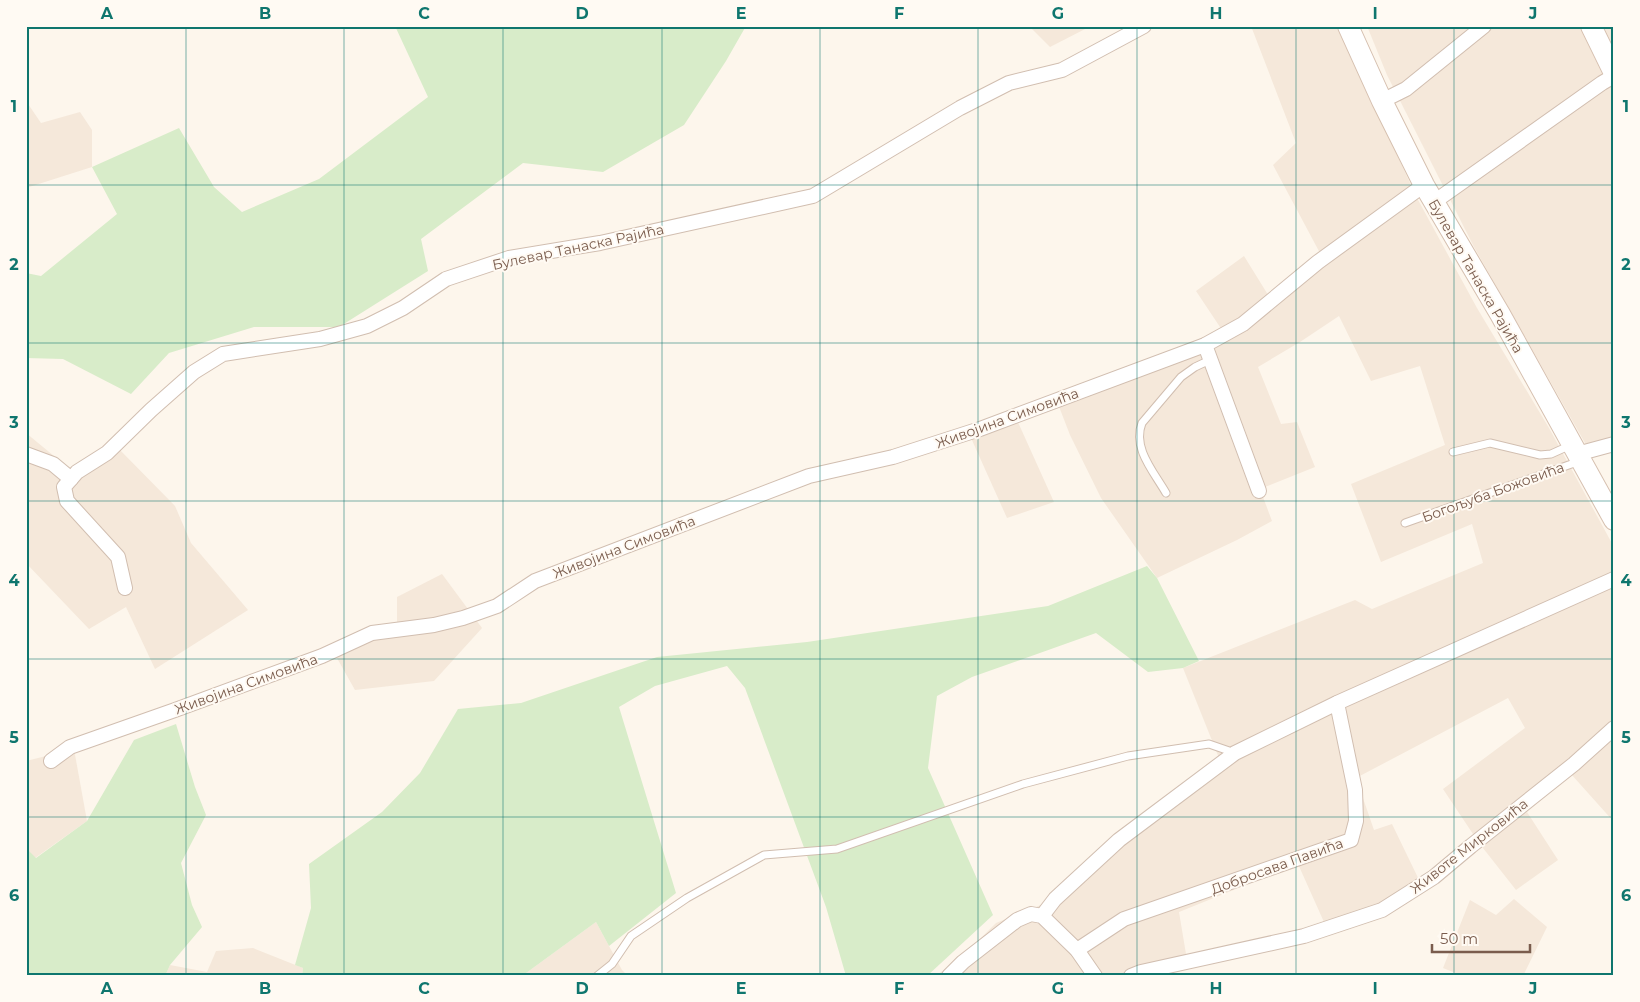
<svg xmlns="http://www.w3.org/2000/svg" width="1640" height="1002" viewBox="0 0 1640 1002" font-family="Montserrat,sans-serif">
	<style>
		.residential { fill: #f5e8da }
		.green { fill: #d8ecc9 }
		.lines { fill: none; stroke-linecap: round; stroke-linejoin: round }
		.lane-casing { stroke: #d1beb0; stroke-width: 9 }
		.street-casing { stroke: #d1beb0; stroke-width: 16 }
		.secondary-casing { stroke: #d6c0b0; stroke-width: 22 }
		.lane { stroke: #fff; stroke-width: 7 }
		.street { stroke: #fff; stroke-width: 14 }
		.secondary { stroke: #fff; stroke-width: 20 }
		.grid { fill: none; stroke: #0f766e; stroke-width: 1; stroke-opacity: 0.55 }
		.labels { text-anchor: middle; stroke-width: 4; stroke-linejoin: round; paint-order: stroke }
		.street-label { font-size: 14px; fill: #7a5c4d; stroke: #fffaf3 }
		.neatline { fill: none; stroke: #0f766e; stroke-width: 2 }
		.grid-label { font-size: 16px; text-anchor: middle; font-weight: bold; fill: #0f766e }
	</style>
	<rect width="100%" height="100%" fill="#fdf6ec"/>
	<g class="residential">
		<polygon points="1029,26 1091,26 1050,47"/>
		<polygon points="1251,26 1337,26 1417,198 1477,308 1549,428 1614,547 1614,822 1571,774 1527,812 1558,860 1516,890 1479,843 1443,789 1525,728 1508,698 1356,778 1374,830 1392,824 1422,886 1375,920 1328,931 1298,864 1179,912 1187,960 1166,968 1168,976 935,976 960,959 996,923 1048,902 1221,763 1183,668 1355,600 1372,609 1483,563 1472,524 1381,562 1351,484 1445,445 1420,366 1371,381 1339,316 1300,342 1258,367 1281,424 1297,422 1315,467 1260,489 1272,521 1237,540 1157,578 1101,498 1070,435 1058,404 1224,333 1196,291 1244,256 1270,298 1321,255 1273,165 1296,143"/>
		<polygon points="1367,26 1614,26 1614,443 1589,450 1474,247 1387,75"/>
		<polygon points="26,101 41,123 80,112 92,130 92,167 26,188"/>
		<polygon points="1017,420 1054,502 1007,518 971,438"/>
		<polygon points="26,433 77,475 117,447 175,506 191,543 248,610 155,669 126,607 89,629 26,563"/>
		<polygon points="442,574 482,628 434,681 355,690 333,651 397,626 397,597"/>
		<polygon points="74,749 87,821 35,858 26,848 26,761"/>
		<polygon points="1514,899 1547,927 1523,976 1463,976 1443,968 1470,900 1496,915"/>
		<polygon points="596,922 622,970 628,976 522,976"/>
		<polygon points="253,948 303,968 302,976 165,976 170,965 207,972 216,951"/>
	</g>
	<g class="green">
		<polygon points="395,26 746,26 726,61 684,125 603,172 523,163 421,239 428,271 339,327 254,327 169,353 131,394 63,359 26,358 26,273 41,276 117,214 92,167 179,128 214,187 242,212 319,179 428,97"/>
		<polygon points="1147,566 1157,578 1199,661 1183,668 1148,672 1096,633 972,677 937,696 928,768 993,915 927,976 846,976 826,907 745,688 727,666 655,686 619,707 676,893 609,946 596,922 522,976 302,976 303,968 295,965 311,908 309,864 382,812 420,773 458,709 521,703 657,657 807,642 1048,606"/>
		<polygon points="176,724 195,787 206,815 181,863 192,905 202,927 170,965 165,976 26,976 26,848 36,858 87,821 134,740"/>
	</g>
	<g class="lines">
		<defs>
			<g id="lane">
				<polyline points="1453,452 1490,443 1540,455 1551,454 1571,445"/>
				<path d="M1166,493C1154,472 1132,448 1142,423L1181,377L1195,367L1210,360"/>
				<polyline points="1405,523 1580,461"/>
				<polyline points="597,976 612,964 631,936 687,898 764,855 837,849 1023,784 1128,756 1209,744 1235,753"/>
			</g>
			<g id="street">
				<polyline points="1382,101 1406,89 1484,26"/>
				<polyline points="1434,202 1602,83 1614,76"/>
				<polyline points="1205,345 1259,491"/>
				<polyline points="26,454 53,464 71,479"/>
				<polyline points="1577,454 1614,444"/>
				<polyline points="125,588 118,557 67,501 64,487 77,472 107,453 151,410 194,372 223,354 320,339 367,326 403,308 446,279 509,258 600,243 813,196 960,108 1009,83 1062,70 1144,26"/>
				<polyline points="51,761 70,747 175,710 322,656 372,633 434,625 463,618 497,606 535,581 809,476 893,457 980,429 1205,345 1243,324 1318,262 1424,185"/>
				<polyline points="1042,916 1055,899 1119,840 1235,753 1337,703 1614,579"/>
				<polyline points="1077,950 1124,919 1351,840 1356,821 1355,790 1337,703"/>
				<polyline points="949,976 963,962 1017,920 1031,914 1042,916 1077,950 1095,976"/>
				<polyline points="1131,976 1141,972 1304,936 1382,910 1434,877 1471,846 1574,764 1614,728"/>
			</g>
			<g id="secondary">
				<polyline points="1348,26 1382,101 1424,185 1500,314 1614,520"/>
				<polyline points="1591,26 1614,73"/>
			</g>
		</defs>
		<use href="#lane" class="lane-casing"/>
		<use href="#street" class="street-casing"/>
		<use href="#secondary" class="secondary-casing"/>
		<use href="#lane" class="lane"/>
		<use href="#street" class="street"/>
		<use href="#secondary" class="secondary"/>
	</g>
	<path class="grid" d="M186,26V976M344,26V976M503,26V976M662,26V976M820,26V976M978,26V976M1137,26V976M1296,26V976M1454,26V976M26,185H1614M26,343H1614M26,501H1614M26,659H1614M26,817H1614"/>
	<g class="labels">
		<g class="street-label">
			<text transform="translate(578 247) rotate(-12)" y="5">Булевар Танаска Рајића</text>
			<text transform="translate(1476 276) rotate(60)" y="5">Булевар Танаска Рајића</text>
			<text transform="translate(1007 418) rotate(-20)" y="5">Живојина Симовића</text>
			<text transform="translate(1493 492) rotate(-20)" y="5">Богољуба Божовића</text>
			<text transform="translate(624 547) rotate(-21)" y="5">Живојина Симовића</text>
			<text transform="translate(246 684) rotate(-20)" y="5">Живојина Симовића</text>
			<text transform="translate(1469 846) rotate(-38)" y="5">Животе Мирковића</text>
			<text transform="translate(1277 866) rotate(-20)" y="5">Добросава Павића</text>
		</g>
	</g>
	<rect width="1640" height="1002" fill="none" stroke="#fffaf3" stroke-width="55"/>
	<path d="M1432 944v8h98v-8" fill="none" stroke="#7a5c4d" stroke-width="2.5"/>
	<text x="1440" y="944" font-size="15" fill="#7a5c4d" stroke="#fffaf3" stroke-width="4" paint-order="stroke">50 m</text>
	<rect x="28" y="28" width="1584" height="946" class="neatline"/>
	<g class="grid-label">
		<text x="107" y="19">A</text>
		<text x="265" y="19">B</text>
		<text x="424" y="19">C</text>
		<text x="582" y="19">D</text>
		<text x="741" y="19">E</text>
		<text x="899" y="19">F</text>
		<text x="1058" y="19">G</text>
		<text x="1216" y="19">H</text>
		<text x="1375" y="19">I</text>
		<text x="1533" y="19">J</text>
		<text x="14" y="112">1</text>
		<text x="1626" y="112">1</text>
		<text x="14" y="270">2</text>
		<text x="1626" y="270">2</text>
		<text x="14" y="428">3</text>
		<text x="1626" y="428">3</text>
		<text x="14" y="586">4</text>
		<text x="1626" y="586">4</text>
		<text x="14" y="743">5</text>
		<text x="1626" y="743">5</text>
		<text x="14" y="901">6</text>
		<text x="1626" y="901">6</text>
		<text x="107" y="994">A</text>
		<text x="265" y="994">B</text>
		<text x="424" y="994">C</text>
		<text x="582" y="994">D</text>
		<text x="741" y="994">E</text>
		<text x="899" y="994">F</text>
		<text x="1058" y="994">G</text>
		<text x="1216" y="994">H</text>
		<text x="1375" y="994">I</text>
		<text x="1533" y="994">J</text>
	</g>
</svg>
